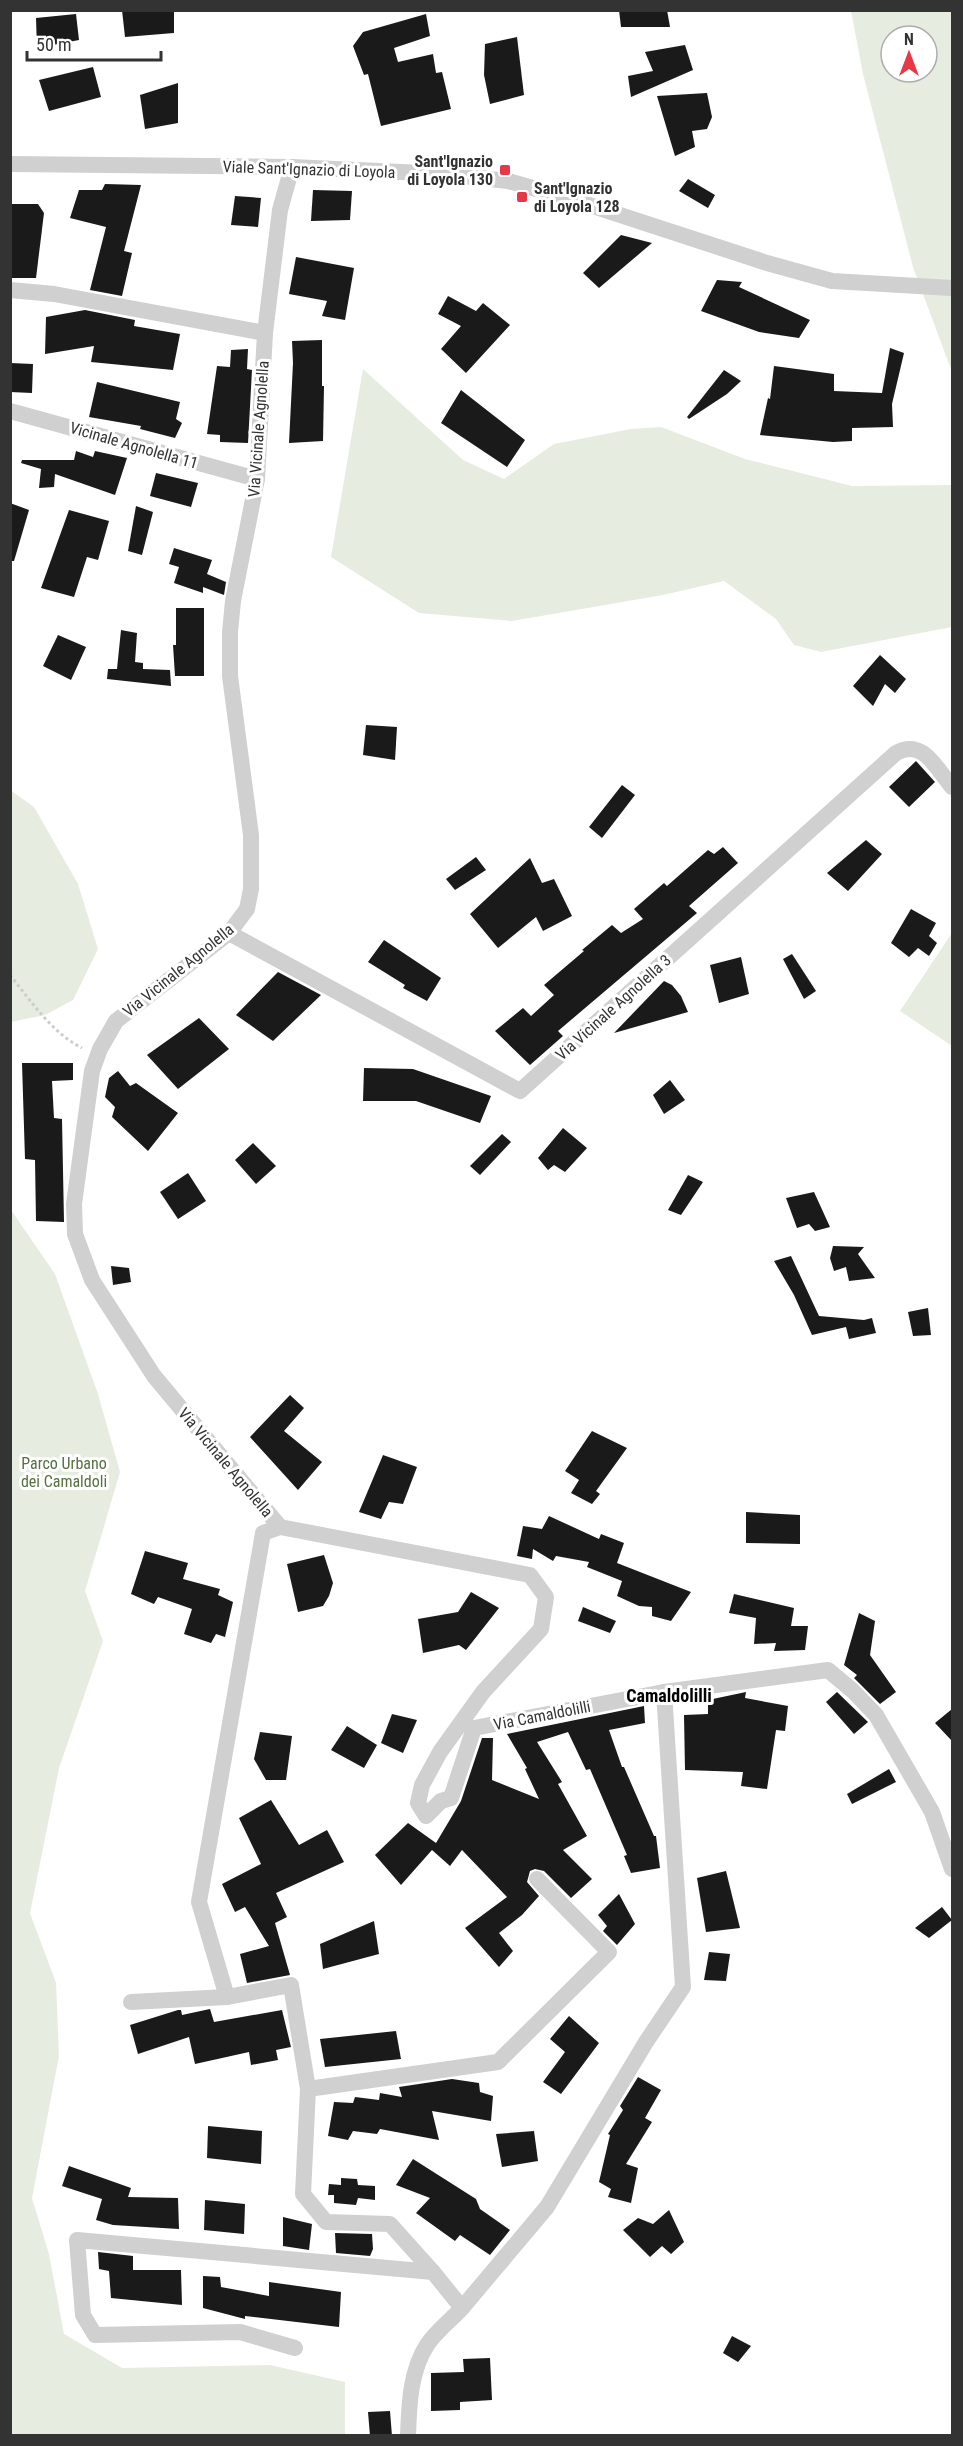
<svg xmlns="http://www.w3.org/2000/svg" width="963" height="2446" viewBox="0 0 963 2446" font-family="'Roboto Condensed',sans-serif">
	<style>
		.green { fill: #e6ecdf; fill-rule: evenodd }
		.building { fill: #1a1a1a }
		.lines { fill: none; stroke-linecap: round; stroke-linejoin: round }
		.path { stroke: #cdcdcd; stroke-width: 3; stroke-dasharray: 3 3; stroke-linecap: butt }
		.street { stroke: #d0d0d0; stroke-width: 16 }
		.poi-dot { fill: #e63946; stroke: #fff; stroke-width: 2 }
		.labels { text-anchor: middle; stroke-width: 6; stroke-linejoin: round; paint-order: stroke }
		.poi-label { font-size: 16px; font-weight: bold; fill: #333; stroke: #fff; text-anchor: end }
		.street-label { font-size: 16px; fill: #333; stroke: #fff }
		.park-label { font-size: 16px; fill: #56703f; stroke: #fff }
		.neighbourhood-label { font-size: 18px; font-weight: bold; fill: #000; stroke: #fff }
	</style>
	<rect width="100%" height="100%" fill="#fff"/>
	<g class="green">
		<path d="M851,11H952V372L913,267L863,74ZM891,36H927V72H891Z"/>
		<polygon points="363,369 463,460 504,479 554,444 631,429 661,427 745,459 852,486 952,485 952,627 821,652 794,645 776,619 724,581 663,595 512,621 419,613 331,557"/>
		<polygon points="10,790 34,807 78,884 98,949 73,1000 45,1015 11,1022"/>
		<polygon points="952,933 952,1046 900,1011"/>
		<polygon points="11,1210 55,1274 98,1394 120,1472 85,1591 103,1641 59,1768 30,1913 56,1983 59,2056 32,2198 49,2254 64,2334 122,2368 270,2365 345,2382 345,2435 11,2435"/>
	</g>
	<g class="building">
		<polygon points="122,10 174,10 174,33 125,37"/>
		<polygon points="619,10 667,10 670,27 621,27"/>
		<polygon points="76,14 79,40 37,48 36,18"/>
		<polygon points="426,14 430,36 394,48 398,62 433,54 436,73 442,72 451,109 381,126 368,74 364,75 353,46 363,32"/>
		<polygon points="517,37 524,95 490,104 484,75 485,44"/>
		<polygon points="685,45 693,70 631,97 628,76 653,71 645,52"/>
		<polygon points="93,67 101,97 49,111 39,80"/>
		<polygon points="178,83 178,123 145,129 140,95"/>
		<polygon points="707,93 712,117 707,129 692,131 695,147 675,156 657,96"/>
		<polygon points="688,179 715,195 708,208 679,191"/>
		<polygon points="105,184 141,185 124,251 132,253 122,296 90,290 106,227 70,218 79,190 102,190"/>
		<polygon points="313,190 352,191 350,220 311,221"/>
		<polygon points="235,196 261,198 258,227 231,225"/>
		<polygon points="12,204 38,204 44,213 36,278 10,278"/>
		<polygon points="621,235 652,243 599,288 583,273"/>
		<polygon points="296,257 354,268 345,320 322,316 327,301 289,294"/>
		<polygon points="717,280 742,282 739,287 810,320 799,338 759,332 701,311"/>
		<polygon points="448,296 476,311 483,303 510,325 466,373 441,349 461,326 438,314"/>
		<polygon points="85,310 135,320 134,326 180,334 173,370 91,362 94,346 45,354 46,317"/>
		<polygon points="322,340 322,386 324,386 323,441 289,443 293,363 292,341"/>
		<polygon points="890,348 904,353 892,404 893,427 852,428 852,441 833,442 760,435 768,398 770,399 774,366 834,374 834,391 882,393"/>
		<polygon points="248,349 247,369 252,370 248,443 220,442 220,435 207,434 217,366 230,367 231,350"/>
		<polygon points="10,363 33,364 32,393 10,392"/>
		<polygon points="724,370 741,381 727,394 689,419 687,417"/>
		<polygon points="97,382 180,402 176,419 182,423 175,438 140,429 141,426 89,417"/>
		<polygon points="461,390 525,440 507,467 441,423"/>
		<polygon points="76,451 93,457 95,451 127,458 115,495 55,474 54,487 39,488 41,469 21,463 22,460 74,460"/>
		<polygon points="156,473 198,483 191,507 150,496"/>
		<polygon points="10,503 29,510 14,561 10,561"/>
		<polygon points="136,506 153,512 142,555 128,551"/>
		<polygon points="69,510 109,521 98,560 87,557 74,597 41,588"/>
		<polygon points="174,548 212,560 207,574 226,582 224,595 203,587 203,593 174,583 179,567 169,564"/>
		<polygon points="176,608 204,608 204,676 175,676 173,645 176,645"/>
		<polygon points="121,630 137,633 135,662 143,663 143,669 170,670 171,686 107,679 108,669 117,669"/>
		<polygon points="58,635 86,647 71,680 43,666"/>
		<polygon points="880,655 906,679 895,693 885,684 873,706 853,686"/>
		<polygon points="366,725 397,727 395,760 363,755"/>
		<polygon points="916,761 935,782 909,807 889,787"/>
		<polygon points="622,785 635,795 602,838 589,827"/>
		<polygon points="866,840 882,854 848,891 827,873"/>
		<polygon points="723,847 738,863 689,906 697,913 558,1031 563,1036 530,1065 495,1031 523,1008 531,1016 554,995 544,985 584,951 582,950 612,925 621,933 643,919 634,909 664,883 667,886 708,850 714,854"/>
		<polygon points="476,857 486,870 455,890 446,879"/>
		<polygon points="530,858 542,883 554,879 572,916 543,931 536,917 498,948 470,914"/>
		<polygon points="911,909 936,923 929,936 937,943 929,956 918,948 909,957 891,943"/>
		<polygon points="384,940 441,978 427,1001 403,988 405,985 368,962"/>
		<polygon points="792,954 816,991 804,999 783,959"/>
		<polygon points="741,957 749,994 719,1003 710,965"/>
		<polygon points="278,972 321,995 273,1041 236,1015"/>
		<polygon points="664,981 672,985 681,996 688,1012 614,1033"/>
		<polygon points="199,1018 229,1049 178,1089 147,1055"/>
		<polygon points="22,1063 73,1063 73,1080 52,1081 54,1118 62,1119 64,1222 36,1221 35,1160 25,1159"/>
		<polygon points="364,1068 413,1069 491,1096 480,1123 416,1101 363,1101"/>
		<polygon points="118,1071 130,1086 136,1083 178,1113 148,1151 112,1117 115,1107 105,1097 109,1078"/>
		<polygon points="670,1080 685,1100 664,1114 653,1095"/>
		<polygon points="563,1128 587,1148 565,1172 554,1165 548,1170 538,1158"/>
		<polygon points="502,1134 511,1142 480,1175 470,1166"/>
		<polygon points="253,1143 276,1166 256,1184 235,1160"/>
		<polygon points="188,1173 206,1201 178,1219 160,1192"/>
		<polygon points="688,1175 703,1182 681,1215 668,1210"/>
		<polygon points="814,1192 830,1227 815,1231 809,1224 797,1228 786,1198"/>
		<polygon points="833,1246 864,1247 858,1254 875,1278 849,1281 846,1267 834,1271 830,1258"/>
		<polygon points="791,1256 819,1316 864,1320 872,1318 876,1333 849,1339 846,1327 812,1335 794,1295 774,1261"/>
		<polygon points="111,1266 129,1268 131,1282 113,1285"/>
		<polygon points="928,1308 931,1335 913,1336 908,1312"/>
		<polygon points="290,1395 304,1408 284,1431 322,1462 298,1490 250,1437"/>
		<polygon points="592,1431 627,1448 596,1491 600,1494 592,1504 571,1493 579,1480 565,1471"/>
		<polygon points="383,1455 417,1467 403,1504 389,1502 381,1519 359,1512"/>
		<polygon points="746,1512 800,1515 800,1544 746,1543"/>
		<polygon points="549,1516 599,1539 601,1534 624,1543 617,1563 691,1592 671,1621 652,1616 652,1607 639,1606 617,1596 622,1581 587,1567 589,1562 556,1556 553,1561 533,1549 532,1559 517,1556 523,1526 542,1529"/>
		<polygon points="145,1551 188,1563 183,1579 220,1589 218,1595 233,1602 225,1637 216,1634 211,1643 184,1634 192,1609 158,1597 154,1604 131,1594"/>
		<polygon points="324,1555 333,1583 329,1596 323,1606 298,1612 287,1564"/>
		<polygon points="471,1592 499,1608 466,1650 459,1645 423,1653 418,1619 458,1612"/>
		<polygon points="734,1594 794,1608 791,1626 808,1626 805,1650 774,1651 776,1643 754,1644 756,1618 729,1613"/>
		<polygon points="583,1607 616,1621 610,1633 578,1621"/>
		<polygon points="859,1613 875,1621 870,1655 896,1692 880,1704 854,1678 857,1675 844,1665"/>
		<polygon points="746,1692 745,1698 788,1706 785,1731 776,1730 767,1789 741,1786 743,1772 685,1770 684,1715 708,1714 708,1700"/>
		<polygon points="837,1692 868,1722 854,1734 826,1702"/>
		<polygon points="644,1706 645,1723 609,1730 622,1767 624,1767 654,1836 656,1836 660,1868 631,1873 624,1856 627,1855 590,1769 586,1770 568,1732 537,1742 562,1782 558,1784 587,1836 563,1850 592,1879 571,1898 544,1871 535,1869 530,1871 527,1882 539,1896 522,1915 499,1933 513,1951 499,1967 465,1928 507,1897 462,1850 450,1866 432,1850 401,1885 375,1855 408,1823 436,1843 461,1801 482,1738 493,1738 492,1780 539,1799 525,1769 527,1768 507,1734"/>
		<polygon points="952,1709 952,1741 935,1723"/>
		<polygon points="392,1714 417,1720 403,1753 381,1743"/>
		<polygon points="347,1726 377,1745 364,1768 331,1750"/>
		<polygon points="260,1732 292,1736 286,1780 266,1780 254,1759"/>
		<polygon points="889,1769 896,1782 852,1804 847,1794"/>
		<polygon points="271,1800 299,1845 327,1830 344,1862 276,1893 287,1917 275,1923 290,1975 247,1983 240,1954 269,1946 245,1907 235,1912 222,1884 261,1864 239,1818"/>
		<polygon points="726,1871 740,1928 706,1932 697,1878"/>
		<polygon points="619,1894 635,1924 617,1945 603,1931 607,1926 598,1915"/>
		<polygon points="942,1907 952,1920 929,1938 915,1928"/>
		<polygon points="374,1921 379,1954 323,1969 320,1944"/>
		<polygon points="709,1952 730,1954 726,1981 704,1980"/>
		<polygon points="210,2009 214,2022 282,2010 291,2047 276,2050 278,2060 251,2065 249,2052 195,2064 189,2037 138,2054 130,2025 178,2010 181,2010 182,2015"/>
		<polygon points="569,2016 599,2043 561,2094 543,2082 565,2052 550,2039"/>
		<polygon points="396,2031 401,2059 325,2067 320,2039"/>
		<polygon points="638,2077 661,2090 645,2118 652,2122 626,2164 638,2168 631,2203 608,2197 611,2189 599,2182 610,2135 608,2134 623,2110 620,2106"/>
		<polygon points="452,2079 479,2083 480,2092 493,2096 491,2121 432,2111 439,2140 380,2129 377,2134 353,2131 348,2140 328,2136 334,2102 353,2103 355,2097 379,2100 380,2093 402,2097 399,2087"/>
		<polygon points="208,2126 262,2131 261,2164 207,2158"/>
		<polygon points="534,2131 538,2161 502,2167 496,2134"/>
		<polygon points="413,2159 476,2199 480,2209 510,2230 490,2255 460,2235 455,2241 416,2213 430,2198 396,2185"/>
		<polygon points="69,2166 131,2188 128,2197 178,2198 179,2229 113,2225 96,2220 102,2199 62,2186"/>
		<polygon points="341,2178 357,2179 358,2185 375,2186 375,2200 358,2198 356,2205 334,2203 334,2195 328,2195 329,2184 341,2185"/>
		<polygon points="205,2200 245,2204 244,2234 204,2230"/>
		<polygon points="669,2210 684,2242 671,2254 662,2246 650,2257 623,2230 638,2218 653,2224"/>
		<polygon points="283,2217 312,2224 309,2250 283,2246"/>
		<polygon points="335,2233 372,2234 373,2249 370,2256 336,2253"/>
		<polygon points="98,2252 133,2256 133,2270 181,2270 182,2305 111,2298 109,2271 99,2269"/>
		<polygon points="203,2276 220,2277 221,2287 269,2296 269,2282 341,2292 339,2327 245,2316 245,2319 203,2308"/>
		<polygon points="732,2336 751,2346 738,2362 723,2353"/>
		<polygon points="490,2358 492,2400 460,2402 460,2410 431,2411 431,2373 464,2372 463,2359"/>
		<polygon points="390,2411 392,2436 370,2436 368,2412"/>
	</g>
	<g class="lines">
		<path class="path" d="M10,975C32,1002 51,1032 82,1048"/>
		<g class="street">
			<polyline points="10,164 292,167 445,174 508,181 568,198 767,263 832,281 952,288"/>
			<polyline points="10,290 54,294 265,333"/>
			<polyline points="10,411 257,479"/>
			<path d="M229,933L520,1091L896,753C923,738 936,768 952,787"/>
			<polyline points="280,1527 154,1376 92,1280 75,1234 74,1204 92,1071 100,1049 116,1021 229,933 247,909 251,889 251,835 230,676 230,632 233,601 257,479 265,333 280,210 292,167"/>
			<polyline points="227,1997 199,1902 263,1533 280,1527 530,1575 546,1597 541,1629 483,1692 440,1752 422,1785 418,1803 426,1816 441,1801 451,1798 474,1728 664,1692 828,1670 853,1691 876,1715 932,1812 952,1869"/>
			<polyline points="131,2002 227,1997 291,1985 308,2089 303,2194 326,2222 390,2224 433,2272"/>
			<polyline points="308,2089 498,2062 609,1952 537,1879"/>
			<polyline points="295,2348 240,2332 95,2335 83,2315 77,2240 433,2272 462,2308 547,2207 646,2042 683,1987 664,1692"/>
			<path d="M408,2436C409,2406 410,2371 427,2345C436,2331 451,2320 462,2308"/>
		</g>
	</g>
	<g class="poi-dot">
		<rect x="499" y="164" width="12" height="12" rx="3"/>
		<rect x="516" y="191" width="12" height="12" rx="3"/>
	</g>
	<g class="labels">
		<g class="poi-label">
			<text x="493" y="167">Sant'Ignazio<tspan x="493" dy="18">di Loyola 130</tspan></text>
			<text x="534" y="194" text-anchor="start">Sant'Ignazio<tspan x="534" dy="18">di Loyola 128</tspan></text>
		</g>
		<g class="street-label">
			<text transform="translate(309 169) rotate(2)" y="6">Viale Sant'Ignazio di Loyola</text>
			<text transform="translate(258 429) rotate(-86)" y="6">Via Vicinale Agnolella</text>
			<text transform="translate(134 445) rotate(16)" y="6">Vicinale Agnolella 11</text>
			<text transform="translate(178 970) rotate(-39)" y="6">Via Vicinale Agnolella</text>
			<text transform="translate(613 1007) rotate(-42)" y="6">Via Vicinale Agnolella 3</text>
			<text transform="translate(226 1462) rotate(50)" y="6">Via Vicinale Agnolella</text>
			<text transform="translate(542 1715) rotate(-11)" y="6">Via Camaldolilli</text>
		</g>
		<g class="park-label">
			<text x="64" y="1469">Parco Urbano<tspan x="64" dy="18">dei Camaldoli</tspan></text>
		</g>
		<g class="neighbourhood-label">
			<text x="669" y="1702">Camaldolilli</text>
		</g>
	</g>
	<rect width="963" height="2446" fill="none" stroke="#333333" stroke-width="24"/>
	<g transform="translate(909 54)"><circle r="28" fill="#ffffff" stroke="#adadad" stroke-width="1.5"/>
	<path d="M0-4.5L10 22L0 15L-10 22Z" fill="#e63946"/>
	<text y="-9" font-size="16" font-weight="bold" text-anchor="middle" fill="#333333">N</text>
	</g>
	<path d="M27 51v9h134v-9" fill="none" stroke="#333333" stroke-width="3"/>
	<text x="36" y="51" font-size="18" fill="#333333" stroke="#ffffff" stroke-width="4.5" paint-order="stroke">50 m</text>
</svg>
